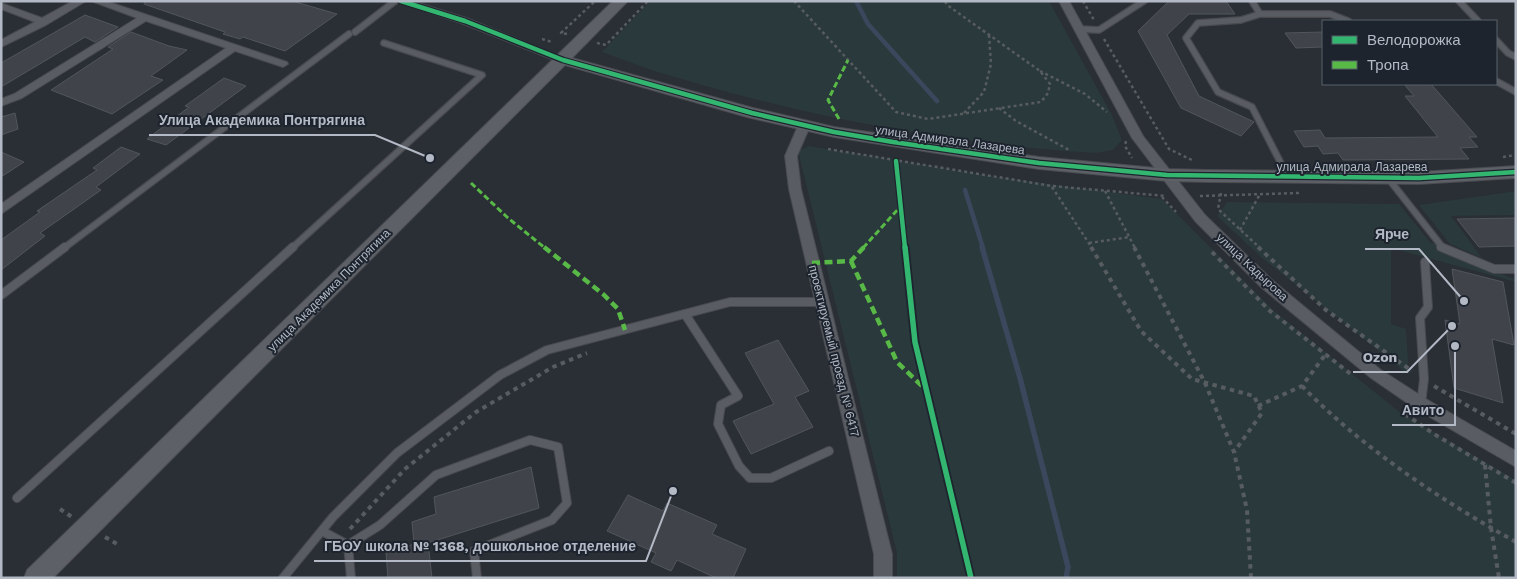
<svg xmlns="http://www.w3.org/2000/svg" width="1517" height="579" viewBox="0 0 1517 579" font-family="'Work Sans',sans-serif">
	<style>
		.green { fill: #2a393b }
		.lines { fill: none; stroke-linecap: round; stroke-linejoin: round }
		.stream-far1 { stroke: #3a475d; stroke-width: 4.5 }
		.stream { stroke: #3a475d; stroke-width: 5.5 }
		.building { fill: #40444a; stroke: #51555c }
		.lane-far1-casing { stroke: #484a4f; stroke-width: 8 }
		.lane-casing { stroke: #484a4f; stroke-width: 10 }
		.street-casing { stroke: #484a4f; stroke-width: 2 }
		.secondary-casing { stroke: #484a4f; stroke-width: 2 }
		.path-far1 { stroke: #575c60; stroke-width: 2.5; stroke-dasharray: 3 3; stroke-linecap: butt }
		.path { stroke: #575c60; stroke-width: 4; stroke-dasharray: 4.5 4.5; stroke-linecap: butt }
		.lane-far1 { stroke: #595c62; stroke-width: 5.5 }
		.lane { stroke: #595c62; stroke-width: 8 }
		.street { fill: #595c62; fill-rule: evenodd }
		.secondary { fill: #5d6167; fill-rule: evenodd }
		.quiet-far1 { stroke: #58b947; stroke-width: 3; stroke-dasharray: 6 3; stroke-linecap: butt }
		.quiet { stroke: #58b947; stroke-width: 4.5; stroke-dasharray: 8 4.5; stroke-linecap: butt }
		.cycleway-far1-casing { stroke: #1d242e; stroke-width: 7 }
		.cycleway-casing { stroke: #1d242e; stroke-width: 9 }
		.cycleway-far1 { stroke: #33b770; stroke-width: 4.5 }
		.cycleway { stroke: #33b770; stroke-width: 5.5 }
		.labels { text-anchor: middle; stroke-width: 4; stroke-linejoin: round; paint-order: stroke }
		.street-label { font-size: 12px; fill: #b3bac5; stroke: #1d242e }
		.leader { fill: none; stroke: #b3bac5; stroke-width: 2 }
		.callout-dot { fill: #b3bac5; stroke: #1d242e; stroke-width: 2 }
		.callout-label { font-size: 14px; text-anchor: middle; font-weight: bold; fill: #b3bac5; stroke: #1d242e; stroke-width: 4; stroke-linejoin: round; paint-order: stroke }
	</style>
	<rect width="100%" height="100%" fill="#2a2e35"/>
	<g class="green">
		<path d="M650,1H1049L1112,115L1122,140L1113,150L1096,153C956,145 813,118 678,78C652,71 627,61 602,52Z"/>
		<polygon points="809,146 998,177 1162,199 1273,310 1402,414 1516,480 1516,578 897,578 897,553 798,151"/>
		<polygon points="1516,191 1516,215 1451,216 1482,258 1450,244 1419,205"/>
		<polygon points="1227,202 1399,204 1430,242 1516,280 1516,282 1391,248 1391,324 1406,329 1409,375 1262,258 1217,216"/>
	</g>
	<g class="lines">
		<g class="stream-far1">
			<polyline points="856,1 868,24 937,101"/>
			<polyline points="965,190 983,248"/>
		</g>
		<polyline class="stream" points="982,247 1020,378 1068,567 1066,578"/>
	</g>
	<g class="building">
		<polygon points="145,1 292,1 337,14 285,51 243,37 240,39 223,34 225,32 144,4"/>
		<polygon points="1169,1 1226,1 1235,14 1189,14 1167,35 1199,96 1254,122 1241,136 1181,108 1138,31"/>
		<polygon points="85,15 118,27 95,42 85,37 1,87 1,63"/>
		<polygon points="131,32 169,46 187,50 151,76 163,80 112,114 51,90 113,49 108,47"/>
		<polygon points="1323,32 1323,47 1296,48 1285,33"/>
		<polygon points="224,78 246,86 166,145 147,139 189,107 185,106"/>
		<polygon points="1404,84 1431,84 1477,137 1469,137 1478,147 1460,148 1469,159 1343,160 1338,153 1323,154 1318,146 1304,147 1294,131 1320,130 1325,138 1438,137 1405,96 1414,96"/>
		<polygon points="15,113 18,129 1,135 1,117"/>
		<polygon points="121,147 140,154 96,187 101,190 40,233 45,236 1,270 1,240 40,212 37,211 97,170 93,168"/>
		<polygon points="1,152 24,162 1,177"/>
		<polygon points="1516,218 1516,246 1479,247 1457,219"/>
		<polygon points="1452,269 1503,282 1514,345 1492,339 1503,403 1454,388 1445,320 1460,324"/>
		<polygon points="778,340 809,391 795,397 813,427 751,454 733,421 774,404 745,353"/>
		<polygon points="531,467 539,508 428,543 432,578 388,578 386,553 414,544 412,522 436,514 434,497"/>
		<polygon points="628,495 663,511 667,503 717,525 712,534 746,549 733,578 716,578 677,560 671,571 651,562 656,553 607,531"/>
	</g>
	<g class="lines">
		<defs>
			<g id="lane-far1">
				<polyline points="1252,1 1260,14 1330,14 1348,21"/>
				<polyline points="1459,1 1478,21"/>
				<polyline points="1260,14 1241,20 1198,23 1186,38 1218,92 1252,107 1288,177"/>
				<polyline points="1079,29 1099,30 1144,1"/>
				<polyline points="355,32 395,1"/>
				<polyline points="1496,40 1508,53 1516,57"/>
				<polyline points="1496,81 1516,92"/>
				<polyline points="1388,178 1443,248"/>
				<polyline points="64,248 349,34"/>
				<polyline points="292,248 482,75 384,43"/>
			</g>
			<g id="lane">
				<polyline points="1441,247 1494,269 1516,269"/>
				<polyline points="1,295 65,247"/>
				<polyline points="685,314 738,396 721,405 718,424 739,466 750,478 771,478 829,451"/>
				<polyline points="1421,404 1424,379 1420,318 1428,307 1425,262"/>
				<polyline points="17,498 293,247"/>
				<polyline points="322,531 348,545 351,578"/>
				<polyline points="348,545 380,525 436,475 530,440 558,447 567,503 552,520 474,551 477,578"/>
				<polyline points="283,578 333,517 397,453 500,375 547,350 730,302 822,302"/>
			</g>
			<g id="street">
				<polygon points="73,1 86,1 46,25 1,47 1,40 35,22 1,9 1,3 42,18"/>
				<polygon points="91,1 106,1 287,62 288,64 283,67 235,51 1,214 1,204 226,48 146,21 22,98 1,106 1,99 14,94 137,18"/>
				<polygon points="396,1 412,1 469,19 568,60 567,62 559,62 461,23"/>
				<polygon points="1059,1 1069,1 1143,136 1205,215 1272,280 1381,370 1426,399 1516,451 1516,467 1416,409 1371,378 1262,288 1195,221 1132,138"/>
				<polygon points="804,122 810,126 797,156 801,189 892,554 892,578 874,578 874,554 789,189 785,156 798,126"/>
			</g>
			<polygon id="secondary" points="613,1 628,1 572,58 753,108 834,127 1039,157 1167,169 1208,170 1419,172 1516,166 1516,178 1419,184 1208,182 1167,181 1039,169 834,137 747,117 565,65 53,578 24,578 27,570"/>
		</defs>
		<use href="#lane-far1" class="lane-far1-casing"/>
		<use href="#lane" class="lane-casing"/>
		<use href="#street" class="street-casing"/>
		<use href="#secondary" class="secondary-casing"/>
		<g class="path-far1">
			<polyline points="794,1 896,112 928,119 1041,102 1048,93 1050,84 1040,71 947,5 945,1"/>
			<polyline points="1083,1 1094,20"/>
			<polyline points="567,34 561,33 595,1"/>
			<polyline points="542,39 552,42"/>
			<polyline points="1104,39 1169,149 1192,160"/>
			<polyline points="597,43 606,45 648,1"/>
			<polyline points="1040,71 1085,94 1107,112"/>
			<polyline points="999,108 1016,121 1071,151"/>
			<polyline points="964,113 984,92 991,64 989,35"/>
			<polyline points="1126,141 1125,146 1132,158"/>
			<polyline points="828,149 1052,186 1166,196"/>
			<polyline points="1503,157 1516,155"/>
			<polyline points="1052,187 1092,248"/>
			<polyline points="1105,191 1135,248"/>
			<polyline points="1221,193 1218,209 1260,248"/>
			<polyline points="1200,196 1299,193"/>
			<polyline points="1162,197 1176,212"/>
			<polyline points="1240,230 1260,194"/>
			<polyline points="1089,243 1130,237"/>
		</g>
		<g class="path">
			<polyline points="1091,247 1141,331 1192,379 1254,396 1262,413 1234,452"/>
			<polyline points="1134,247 1205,383 1234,452 1247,510 1251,578"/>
			<polyline points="1258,247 1326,310 1412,371"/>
			<polyline points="1212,252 1270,311 1352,375"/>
			<path d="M1302,386C1361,447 1442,501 1516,542"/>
			<polyline points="1434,386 1516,434"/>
			<polyline points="1258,406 1302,386 1325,355"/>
			<polyline points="1405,414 1434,434 1516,483"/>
			<polyline points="1485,465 1491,528 1499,578"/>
			<polyline points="60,509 72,517"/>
			<polyline points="350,529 405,469 476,412 553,367 587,353"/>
			<polyline points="105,537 117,544"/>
		</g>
		<use href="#lane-far1" class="lane-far1"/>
		<use href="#lane" class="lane"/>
		<use href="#street" class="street"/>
		<use href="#secondary" class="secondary"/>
		<g class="quiet-far1">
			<polyline points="839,119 828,100 848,60"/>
			<polyline points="471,183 508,218 545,248"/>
			<polyline points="863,248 900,207"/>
		</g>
		<g class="quiet">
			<polyline points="544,247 604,295 618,309 625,330"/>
			<polyline points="851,261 897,362 925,389"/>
			<polyline points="812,263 851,261 864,247"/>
		</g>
		<defs>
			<g id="cycleway-far1">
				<polyline points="401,1 465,21 563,60 752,113 834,132 893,142 1039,163 1167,175 1419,178 1516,172"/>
				<polyline points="896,161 905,248"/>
			</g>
			<polyline id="cycleway" points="905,247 915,342 971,578"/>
		</defs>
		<use href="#cycleway-far1" class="cycleway-far1-casing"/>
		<use href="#cycleway" class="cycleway-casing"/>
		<use href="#cycleway-far1" class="cycleway-far1"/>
		<use href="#cycleway" class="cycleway"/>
	</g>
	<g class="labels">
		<g class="street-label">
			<text transform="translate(950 140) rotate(8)" y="4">улица Адмирала Лазарева</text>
			<text x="1352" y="171">улица Адмирала Лазарева</text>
			<text transform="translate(1252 267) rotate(43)" y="4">улица Кадырова</text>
			<text transform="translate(329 290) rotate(-45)" y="4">улица Академика Понтрягина</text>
			<text transform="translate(834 351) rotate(76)" y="4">проектируемый проезд № 6417</text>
		</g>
	</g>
	<path class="leader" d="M430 158L375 135H149M1464 301L1419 249H1365M1452 326L1407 372H1353M1455 346L1455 425H1392M673 491L646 561H314"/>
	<g class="callout-dot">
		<circle cx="430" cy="158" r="5"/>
		<circle cx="1464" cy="301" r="5"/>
		<circle cx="1452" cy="326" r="5"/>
		<circle cx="1455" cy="346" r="5"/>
		<circle cx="673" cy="491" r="5"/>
	</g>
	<g class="callout-label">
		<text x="262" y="125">Улица Академика Понтрягина</text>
		<text x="1392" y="239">Ярче</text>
		<text x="1380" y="362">Ozon</text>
		<text x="1423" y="415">Авито</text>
		<text x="480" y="551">ГБОУ школа № 1368, дошкольное отделение</text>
	</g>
	<rect width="1517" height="579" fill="none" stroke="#b3bac5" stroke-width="5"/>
	<rect x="1322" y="20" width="175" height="65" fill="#1d242e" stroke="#59606a"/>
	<rect x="1332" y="36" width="25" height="8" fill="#33b770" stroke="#59606a"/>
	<text x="1367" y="45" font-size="15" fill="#b3bac5">Велодорожка</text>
	<rect x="1332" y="61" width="25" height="8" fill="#58b947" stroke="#59606a"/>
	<text x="1367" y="70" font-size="15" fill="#b3bac5">Тропа</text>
</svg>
